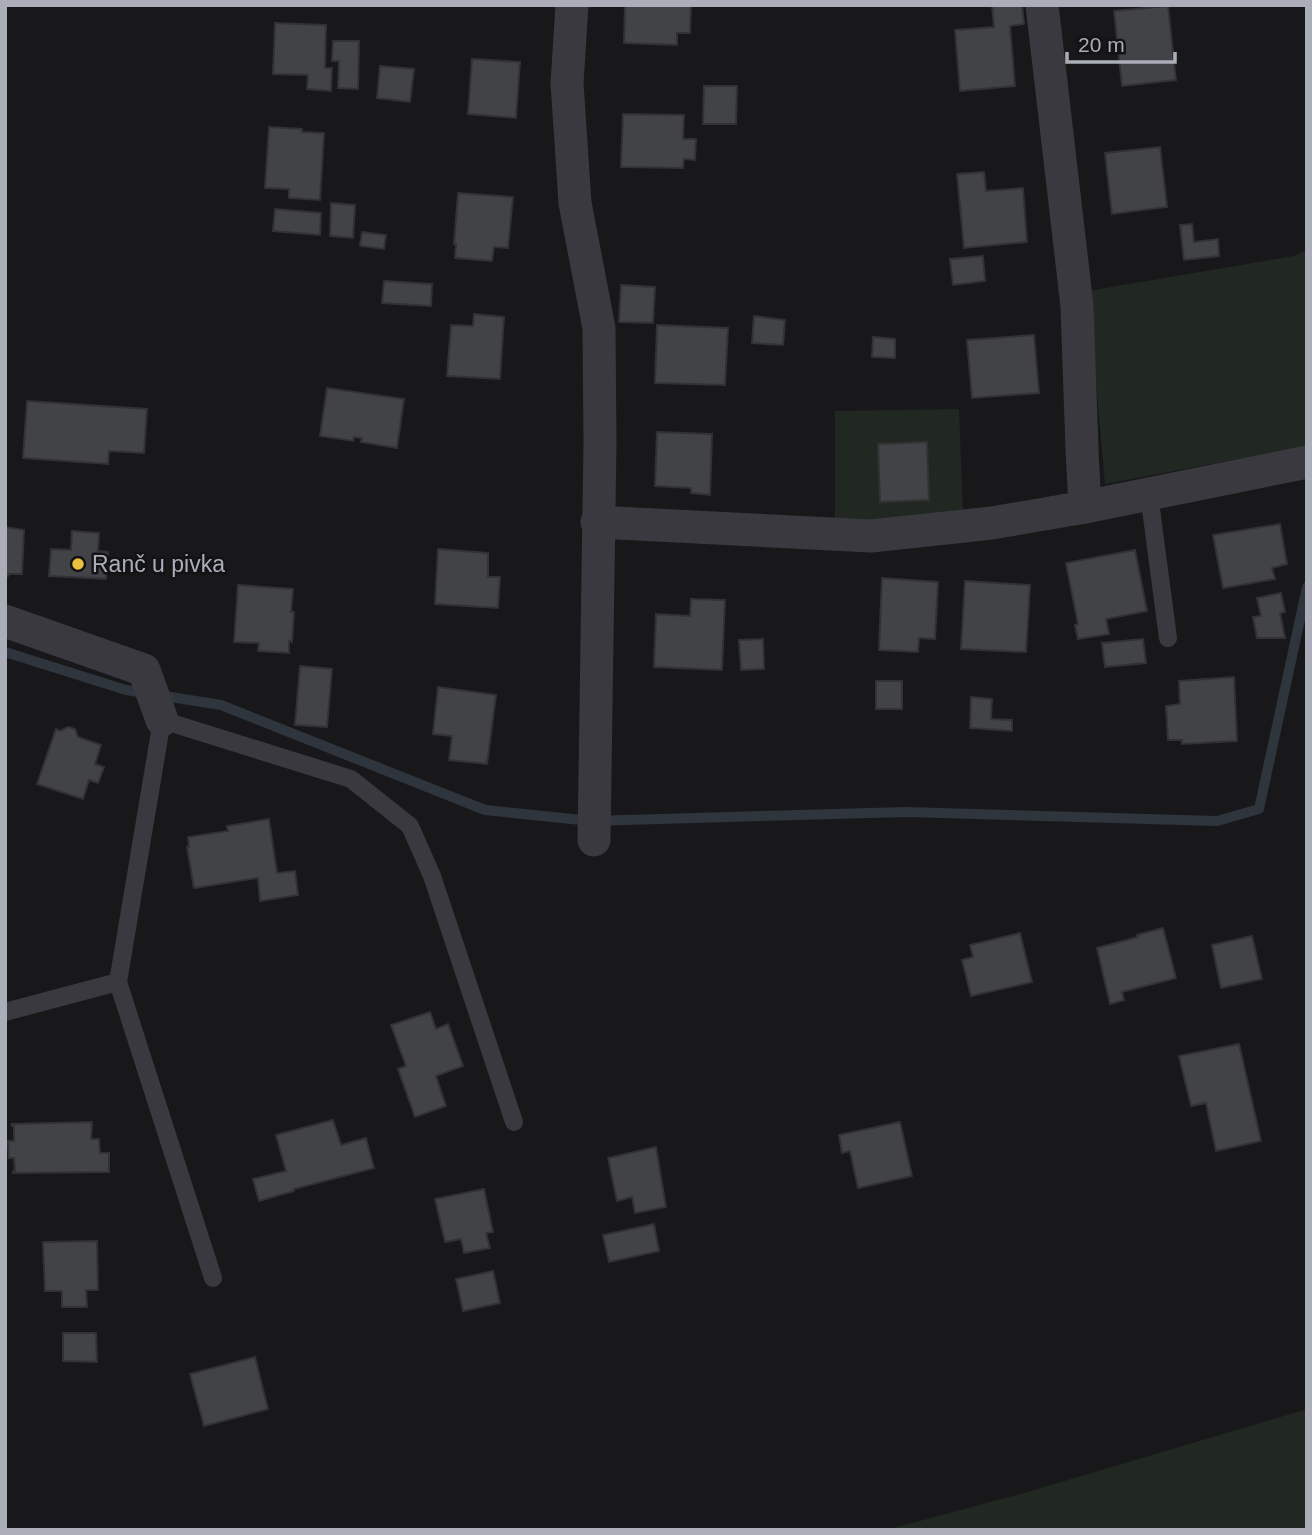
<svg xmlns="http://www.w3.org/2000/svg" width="1312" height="1535" viewBox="0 0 1312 1535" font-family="Arial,sans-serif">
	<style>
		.grass { fill: #202821 }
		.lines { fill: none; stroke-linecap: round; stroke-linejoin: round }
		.stream { stroke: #2e353d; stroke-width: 10 }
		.building { fill: #424347; stroke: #323236; stroke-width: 2 }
		.lane { stroke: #39393f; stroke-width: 18 }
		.street { stroke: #39393f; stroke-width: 33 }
		.poi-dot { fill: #ebbf3f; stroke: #131315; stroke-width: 2.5 }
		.labels { text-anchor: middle; stroke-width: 5; stroke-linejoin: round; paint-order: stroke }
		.poi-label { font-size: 23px; fill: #abaeb9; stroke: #131315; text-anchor: start }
	</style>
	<rect width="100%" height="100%" fill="#18181a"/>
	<g class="grass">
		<polygon points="1307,250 1307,446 1105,484 1088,291 1294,256"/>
		<polygon points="959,409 963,513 869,523 835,521 835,411"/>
		<polygon points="1307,1409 1307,1530 886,1530 1024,1493"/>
	</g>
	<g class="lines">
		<polyline class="stream" points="5,652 126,690 221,705 485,810 591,821 906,812 1217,821 1259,809 1307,587"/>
	</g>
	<g class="building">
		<polygon points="625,5 691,5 690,33 677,33 677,45 624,43"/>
		<polygon points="992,5 1022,5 1024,24 1010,26 1015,86 960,91 955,30 994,27"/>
		<polygon points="1168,6 1176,80 1122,86 1114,11"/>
		<polygon points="275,23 326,25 325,68 332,68 331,91 307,89 308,75 273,74"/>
		<polygon points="333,41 359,41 358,89 338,88 339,61 332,61"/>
		<polygon points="472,59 520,62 516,118 468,114"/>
		<polygon points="380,66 414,69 410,102 377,98"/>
		<polygon points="704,86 737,86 736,124 703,124"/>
		<polygon points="623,114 684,115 683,139 696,139 695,160 684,159 683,168 621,167"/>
		<polygon points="269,127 302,129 302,132 324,133 320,200 289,198 289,189 265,188"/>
		<polygon points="1160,147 1167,207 1112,214 1105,153"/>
		<polygon points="984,172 986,191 1023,188 1027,242 964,248 957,174"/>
		<polygon points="458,193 513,197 508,248 494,247 492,261 455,258 456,244 454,244"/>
		<polygon points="331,203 355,205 353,238 330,236"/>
		<polygon points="275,209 321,213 320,235 273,231"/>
		<polygon points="1192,224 1194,242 1218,239 1219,256 1184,260 1180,225"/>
		<polygon points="362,232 386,235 384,249 360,246"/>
		<polygon points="983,256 985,281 953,285 950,259"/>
		<polygon points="384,281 432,284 431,306 382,303"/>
		<polygon points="621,285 655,287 653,323 619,322"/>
		<polygon points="474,314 504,317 500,379 447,376 451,325 473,326"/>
		<polygon points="754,316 785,320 783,345 752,343"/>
		<polygon points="657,325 728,328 725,385 655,383"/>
		<polygon points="1034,335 1039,393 972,398 967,340"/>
		<polygon points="873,337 895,339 895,358 872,357"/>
		<polygon points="327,388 404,399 397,448 361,442 362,438 354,437 353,441 320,436"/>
		<polygon points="27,401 147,409 144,453 109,451 108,464 23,458"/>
		<polygon points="657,432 712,434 710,495 691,493 691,488 655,486"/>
		<polygon points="927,442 929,500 880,502 878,444"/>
		<polygon points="1280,524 1287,564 1272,568 1275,579 1223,588 1213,535"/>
		<polygon points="5,527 24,530 22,574 9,574 8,576 5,576"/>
		<polygon points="72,531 99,533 98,551 108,552 106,579 49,576 51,549 71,550"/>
		<polygon points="438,549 488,553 488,577 500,577 498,608 435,604"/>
		<polygon points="1135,550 1147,611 1106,619 1109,634 1078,639 1075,625 1078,624 1066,563"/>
		<polygon points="882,578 938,582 935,639 919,638 918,652 879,650"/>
		<polygon points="965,581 1030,585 1026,652 961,649"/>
		<polygon points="238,585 293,589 291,612 294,612 292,642 289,641 289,653 258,651 259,643 234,642"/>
		<polygon points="1281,593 1285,612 1280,613 1285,638 1257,638 1253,617 1261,616 1257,598"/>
		<polygon points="691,599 725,600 722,670 654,667 656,614 690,616"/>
		<polygon points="763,639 764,669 741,670 739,640"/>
		<polygon points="1143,639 1146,663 1105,667 1102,643"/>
		<polygon points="300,666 332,669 327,727 295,725"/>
		<polygon points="1234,677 1237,741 1182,744 1182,740 1168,740 1166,706 1180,704 1179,681"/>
		<rect x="876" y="681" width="26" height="28"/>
		<polygon points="438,687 496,695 487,764 449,760 452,736 433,734"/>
		<polygon points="971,697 992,699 991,719 1012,720 1012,731 970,728"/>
		<polygon points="68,727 75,729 78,737 101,745 95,764 104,767 98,783 89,780 83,799 37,784 56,729 60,731"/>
		<polygon points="269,819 277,873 295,871 298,895 260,901 258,878 194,888 187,847 189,847 188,837 228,831 227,826"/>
		<polygon points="1163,928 1176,978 1122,992 1124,1000 1110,1004 1097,948 1138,937 1137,935"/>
		<polygon points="1020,933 1032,982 971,996 962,960 973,957 970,945"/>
		<polygon points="1252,936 1262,979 1221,988 1212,945"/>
		<polygon points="430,1012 436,1029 448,1024 463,1066 436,1076 446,1106 415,1117 398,1069 406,1066 391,1025"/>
		<polygon points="1239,1044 1261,1141 1216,1151 1206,1103 1191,1106 1179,1056"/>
		<polygon points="333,1120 341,1145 366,1138 374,1168 294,1189 294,1191 259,1201 253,1179 286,1171 276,1135"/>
		<polygon points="92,1122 91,1139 99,1139 100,1153 109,1153 109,1172 13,1173 13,1171 15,1171 14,1158 9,1158 8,1141 14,1141 14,1126 12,1126 12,1124"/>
		<polygon points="900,1122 912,1176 858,1188 850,1151 842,1153 839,1135"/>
		<polygon points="656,1147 666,1207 635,1213 632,1197 617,1201 608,1158"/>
		<polygon points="484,1189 493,1232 486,1233 490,1248 464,1253 461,1239 445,1242 435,1199"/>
		<polygon points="654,1224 659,1251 609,1262 603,1235"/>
		<polygon points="97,1241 98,1290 86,1290 87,1307 62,1307 62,1291 45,1291 43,1242"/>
		<polygon points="493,1271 500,1303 463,1311 456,1279"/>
		<polygon points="63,1333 96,1333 97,1362 63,1361"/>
		<polygon points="255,1357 268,1409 204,1426 190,1374"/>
	</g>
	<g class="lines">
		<g class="lane">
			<polyline points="1149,494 1168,638"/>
			<polyline points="5,1012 118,982"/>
			<polyline points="213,1278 118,982 162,720 351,779 410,826 432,876 514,1122"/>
		</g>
		<g class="street">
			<polyline points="572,5 567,83 575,203 599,328 600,443 594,840"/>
			<polyline points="1042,5 1077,306 1082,450 1085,507"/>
			<polyline points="597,522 871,536 992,523 1085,507 1307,462"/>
			<polyline points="5,621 144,670 162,720"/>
		</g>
	</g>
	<circle class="poi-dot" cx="78" cy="564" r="7"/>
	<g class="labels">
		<g class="poi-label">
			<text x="92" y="572">Ranč u pivka</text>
		</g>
	</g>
	<rect width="1312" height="1535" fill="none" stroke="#abaeb9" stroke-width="14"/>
	<path d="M1067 52v10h108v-10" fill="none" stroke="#abaeb9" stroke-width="3.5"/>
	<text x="1078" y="52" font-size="21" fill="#abaeb9" stroke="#131315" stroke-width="5" paint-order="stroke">20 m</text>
</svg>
